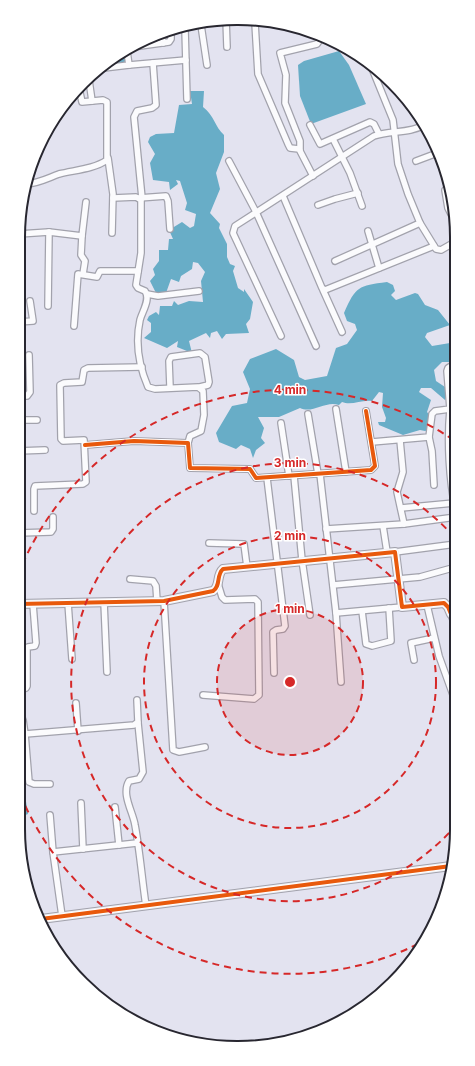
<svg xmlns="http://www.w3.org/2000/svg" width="475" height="1066" viewBox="0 0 475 1066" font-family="Inter,sans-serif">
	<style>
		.water { fill: #68adc7 }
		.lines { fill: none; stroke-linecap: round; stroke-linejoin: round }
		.street-casing { stroke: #a2a2ac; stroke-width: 8 }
		.secondary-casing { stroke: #a2a2ac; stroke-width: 10 }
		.street { stroke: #fbfbfd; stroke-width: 5.5 }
		.secondary { stroke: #f0f1f6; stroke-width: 8 }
		.cycleway-casing { stroke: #fff; stroke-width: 6 }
		.cycleway { stroke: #e8590c; stroke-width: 4 }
		.ring { fill: none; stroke: #d62828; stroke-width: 2; stroke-dasharray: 7 5 }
		.rim { fill: none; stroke: #282730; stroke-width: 2 }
		.centre { fill: #d62828; stroke: #fff; stroke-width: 2 }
		.ring-label { font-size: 12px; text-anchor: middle; font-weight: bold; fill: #d62828; stroke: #fff; stroke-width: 3; stroke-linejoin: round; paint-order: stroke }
	</style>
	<rect width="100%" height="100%" fill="#e3e3f0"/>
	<g class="water">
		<polygon points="339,51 349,65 366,104 311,124 300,96 298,65 304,61"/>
		<polygon points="125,52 126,60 121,66 106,67"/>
		<path d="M190,91H204L203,107C214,115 215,127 224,135V152L216,173L220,189L210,213L220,224L219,228L227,244V257L230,264L235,266L233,271L238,288L244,292V289L253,302L250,319L246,324L249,333L226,334L222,339L217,331L211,333L210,338L206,333L189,341L192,353L177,347L178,341L167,348L144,338L151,332V323L147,320L149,316L156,312L159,315L160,306H172L174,301L178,305L189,301L203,302L201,281L205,272L198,263L193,262L192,269L181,276L179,282L171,279L166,293H156L150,281L155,275L153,269L159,261V250H168L169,239H173L169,230L182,222L190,228L194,226L196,214L185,210L187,203L180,181L176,180L178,184L170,190L169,182L153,180L150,163L155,154L148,142L150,137L156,134L174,133L179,105L192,104Z"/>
		<path d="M387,282L393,285L395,291L391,295L396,300L415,293L418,294L425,305L438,310L450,325L427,333L425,337L432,346L450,343L456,349L453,362H442L434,370L436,381L448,389L445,400L431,388H421L419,392L431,400L427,412L431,417L427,423L429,430L425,431L420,430L403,435L379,425L378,422H385L386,418L382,407L383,393L379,392L372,401C362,399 352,406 342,402L339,405C326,400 313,414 300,408L279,417H258L264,428L261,438L265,443L256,450L253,458L250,449L241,445L236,449L219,442L216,433L232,406L247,403L250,389L243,372L250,359L276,349L294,360L299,377L305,380L327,376L336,348L347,344L357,330L355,324L347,321L344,313C356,286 358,286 387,282Z"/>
		<polygon points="18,783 24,789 28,814 18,818"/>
	</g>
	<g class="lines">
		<defs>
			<g id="street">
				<polyline points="226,19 227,47"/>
				<polyline points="255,23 258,74 288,144 290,148 299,149 313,176"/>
				<polyline points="201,25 207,65"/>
				<polyline points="185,29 187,99"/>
				<polyline points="162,35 163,43"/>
				<polyline points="133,47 169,42 171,39 171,32"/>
				<polyline points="129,65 186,60"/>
				<polyline points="371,66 393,120 398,164 408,194 420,223 436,249 441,250 455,242"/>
				<polyline points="104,68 129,65 127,51"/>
				<polyline points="89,80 92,101"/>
				<polyline points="310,125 320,144 370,122 374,124 379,134"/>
				<polyline points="333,139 350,173 362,206"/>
				<polyline points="300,150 300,141 285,103 286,75 280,53 317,44 319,41 318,34"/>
				<polyline points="108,158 113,194 112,233"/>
				<polyline points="229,161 256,212 316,346"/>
				<polyline points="416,161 440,152"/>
				<path d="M27,184C39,183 48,178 59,174C75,170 94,169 107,160V102L103,100L82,102L79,88"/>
				<polyline points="449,186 445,190 448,208 455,222"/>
				<polyline points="283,196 322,288 325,290 434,246"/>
				<path d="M113,198L136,197L141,200V253L136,285L138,288L145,291C151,299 142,312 140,320C135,343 139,366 148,387L155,389L198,387L203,391L204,415L201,431L190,436L188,443"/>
				<polyline points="139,198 166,196 168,201 170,229"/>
				<polyline points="142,198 134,117 137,111 152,108 156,105 153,63"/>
				<polyline points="318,205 335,199 358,193"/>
				<polyline points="368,231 379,268"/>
				<polyline points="19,234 49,232 82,236 86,202"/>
				<polyline points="82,236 81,255 85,261 83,274"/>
				<polyline points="335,261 420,223"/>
				<polyline points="323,290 342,332"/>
				<polyline points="147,294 158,296 199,291"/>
				<polyline points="48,306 49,232"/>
				<polyline points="18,322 33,321 30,301"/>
				<polyline points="74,326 78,274 97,277 100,271 138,271"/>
				<path d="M281,336L233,233L235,226L374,136C390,130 409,134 424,125"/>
				<polyline points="170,387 169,361 171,357 200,353 205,357 209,382 208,385 200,387"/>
				<polyline points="18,396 27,396 30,392 29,355"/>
				<polyline points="336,409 346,472"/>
				<path d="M456,409H450C447,441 449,481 456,512"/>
				<polyline points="308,414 318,474"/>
				<polyline points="18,420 37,420"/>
				<polyline points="281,423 289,476"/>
				<polyline points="429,437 432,451 434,485"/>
				<polyline points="400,440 403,472 397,492 404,524"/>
				<polyline points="450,440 456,439"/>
				<polyline points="372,442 429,437 432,414 435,411 450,409 447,371 448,368 456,363"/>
				<polyline points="85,445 134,441 188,443 190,468 250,469 256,478 371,470 375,466 366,411"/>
				<polyline points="18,451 45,450"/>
				<polyline points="320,474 336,613 341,682"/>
				<polyline points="294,476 302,560 310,615"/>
				<polyline points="267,478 285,626 283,629 276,630 273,632 274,673"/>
				<polyline points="401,508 454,503"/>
				<polyline points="34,511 34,489 35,486 83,484 86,482 84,440 63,441 61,439 60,385 64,383 82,382 84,370 88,368 142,367"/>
				<polyline points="383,526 387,552"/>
				<polyline points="326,529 404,524 456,517"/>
				<polyline points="18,533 51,532 53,529 53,517"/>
				<polyline points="209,543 244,544 247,567"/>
				<polyline points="395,552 456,544"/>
				<polyline points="130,579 153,581 156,586 157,601"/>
				<polyline points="333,585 420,577 456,567"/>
				<polyline points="164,601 173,750 179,752 205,747"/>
				<polyline points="104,602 107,672"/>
				<polyline points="68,603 72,659"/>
				<polyline points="427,605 439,656 457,706"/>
				<polyline points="362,611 366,644 372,646 391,641 389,608"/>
				<polyline points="336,613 402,607"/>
				<polyline points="451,614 456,629"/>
				<polyline points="414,660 411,643 434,638"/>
				<polyline points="18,690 26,688 27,686 27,650 28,647 35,646 36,643 33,604"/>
				<polyline points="203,695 254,699 259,695 258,602 255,599 225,600 222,597 218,584"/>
				<polyline points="76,703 78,731"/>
				<polyline points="18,719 23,720 25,734 134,725 138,722 137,700"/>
				<path d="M138,723L143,772L139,779L129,781C121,794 133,812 135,825C140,852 142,879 146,906"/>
				<polyline points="25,734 29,782 34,784 50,784"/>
				<polyline points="81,803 83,849"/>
				<polyline points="115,807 119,845"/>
				<polyline points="50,815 53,852 62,916"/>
				<polyline points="53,852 137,843"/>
			</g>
			<g id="secondary">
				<path d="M18,604L164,601L213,591C221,586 216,575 223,569L395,552L402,607L444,603L448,607L451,614L456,613"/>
				<polyline points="41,919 451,866"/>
			</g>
		</defs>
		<use href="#street" class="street-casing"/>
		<use href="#secondary" class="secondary-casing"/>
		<use href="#street" class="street"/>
		<use href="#secondary" class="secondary"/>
		<defs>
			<g id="cycleway">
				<polyline points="85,445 134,441 188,443 190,468 250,469 256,478 371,470 375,466 366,411"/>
				<path d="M18,604L164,601L213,591C221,586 216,575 223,569L395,552L402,607L444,603L448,607L451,614L456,613"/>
				<polyline points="41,919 451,866"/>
			</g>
		</defs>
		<use href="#cycleway" class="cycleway-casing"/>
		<use href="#cycleway" class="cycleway"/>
	</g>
	<circle cx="290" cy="682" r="73" fill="#d62828" fill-opacity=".12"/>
	<g class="ring">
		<circle cx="290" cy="682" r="73"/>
		<circle cx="290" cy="682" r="146"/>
		<path d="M457 824A219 219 0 1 1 455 538"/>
		<path d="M418 944A292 292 0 0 1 18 789M18 575A292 292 0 0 1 455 441"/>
	</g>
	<path d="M0 0H475V1066H0ZM237 25H238A212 212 0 0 1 450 237V829A212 212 0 0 1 238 1041H237A212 212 0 0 1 25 829V237A212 212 0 0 1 237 25Z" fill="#fff" fill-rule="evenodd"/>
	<path class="rim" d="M237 25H238A212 212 0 0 1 450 237V829A212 212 0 0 1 238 1041H237A212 212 0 0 1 25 829V237A212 212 0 0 1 237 25Z"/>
	<circle cx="290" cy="682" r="6" class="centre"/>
	<g class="ring-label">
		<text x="290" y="394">4 min</text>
		<text x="290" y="467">3 min</text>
		<text x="290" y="540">2 min</text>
		<text x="290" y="613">1 min</text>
	</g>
</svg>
